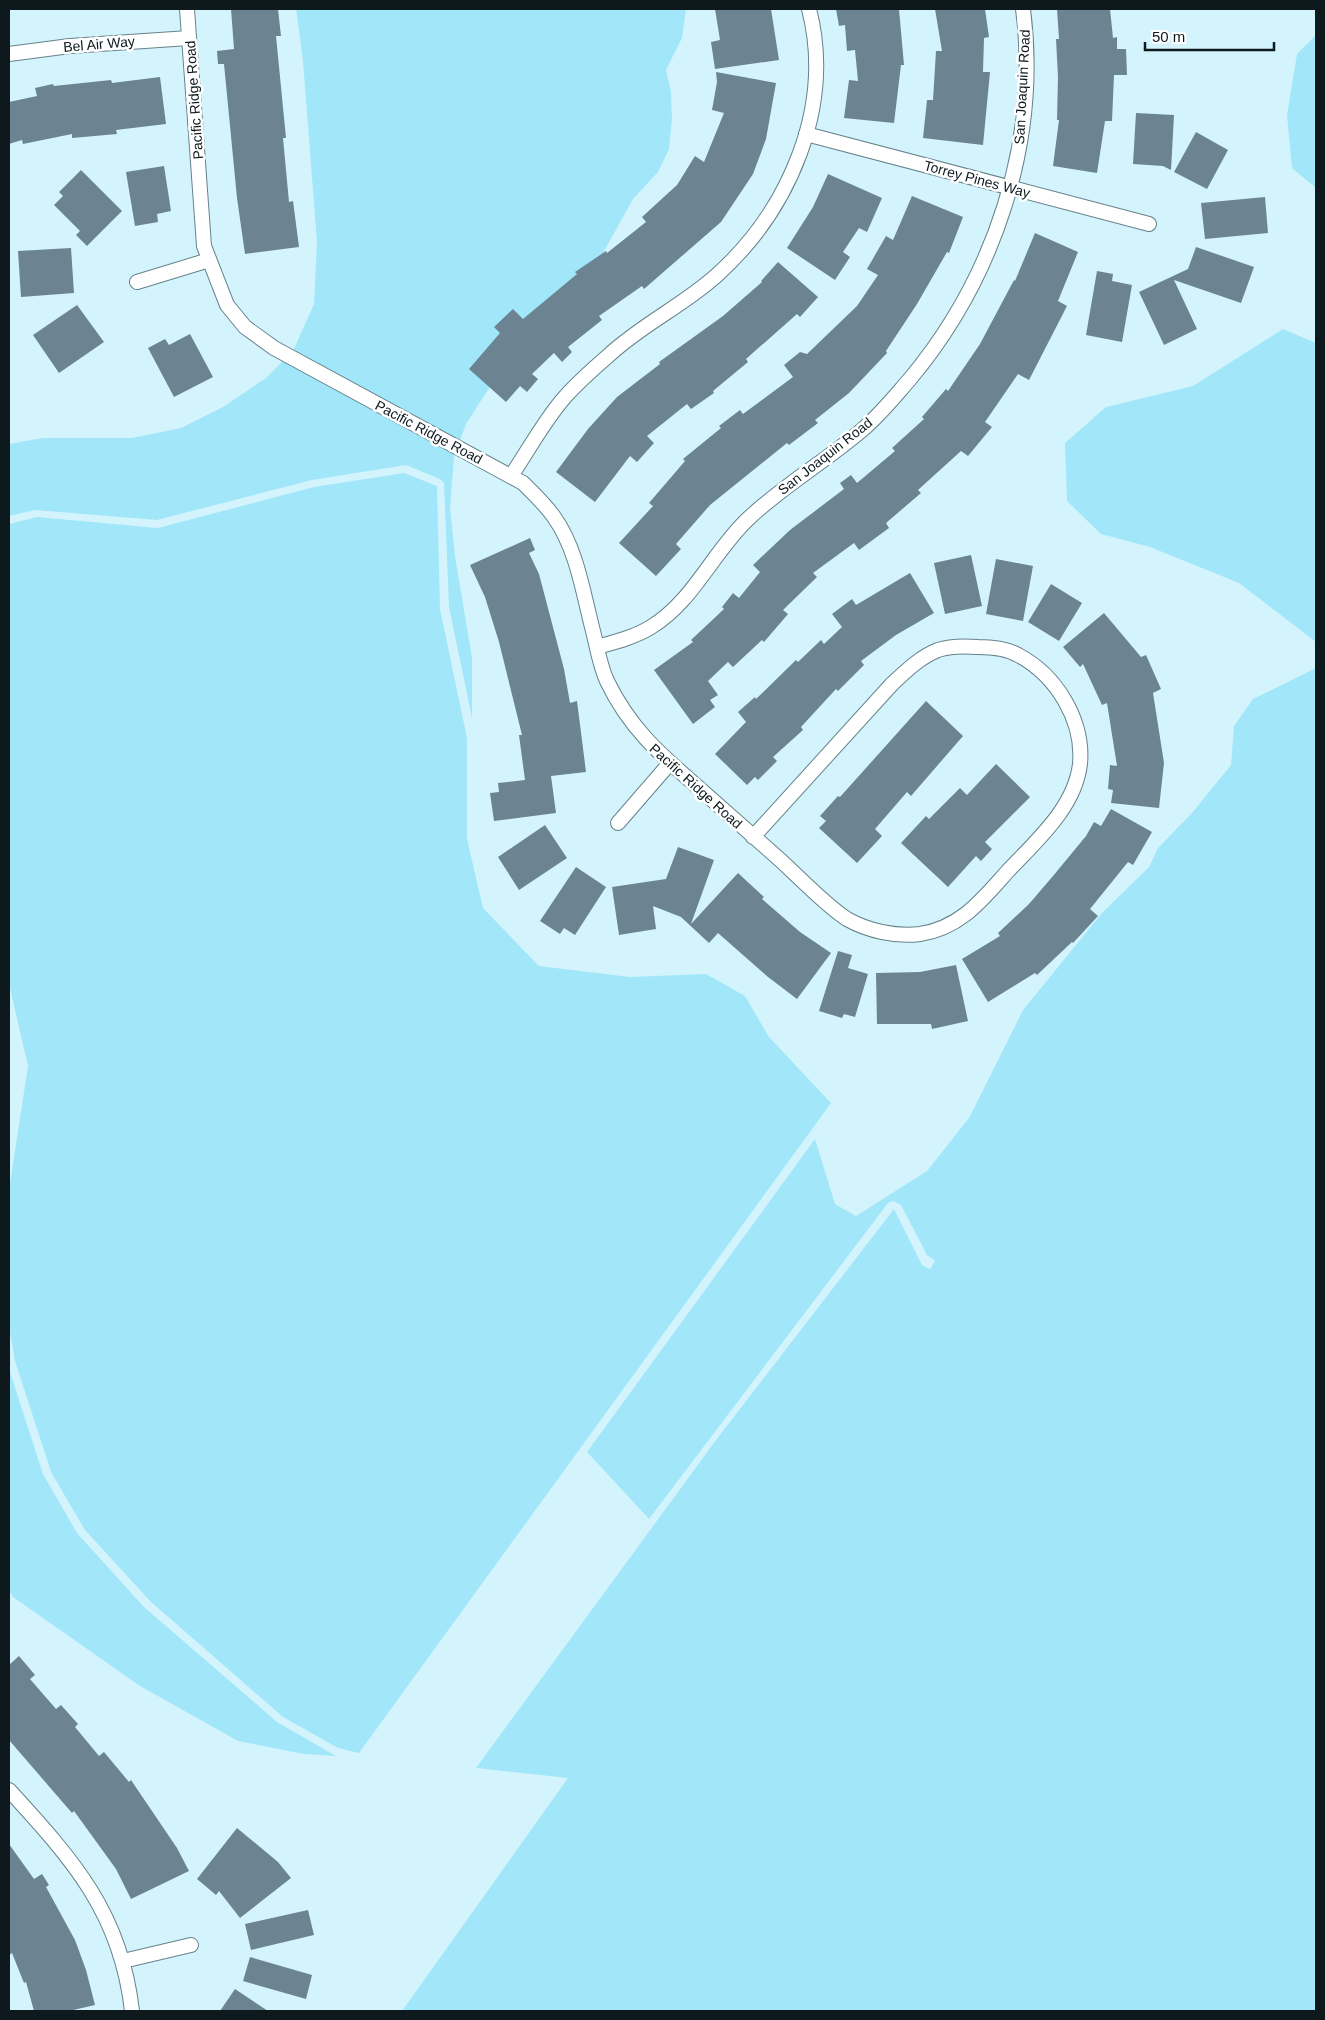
<svg xmlns="http://www.w3.org/2000/svg" width="1325" height="2020" viewBox="0 0 1325 2020" font-family="Arial,sans-serif">
	<style>
		.green { fill: #a2e7f9 }
		.building { fill: #6c8392 }
		.lines { fill: none; stroke-linecap: round; stroke-linejoin: round }
		.minor-casing { stroke: #65828a; stroke-width: 16 }
		.minor { stroke: #fff; stroke-width: 14 }
		.labels { text-anchor: middle; stroke-width: 5; stroke-linejoin: round; paint-order: stroke }
		.street-label { font-size: 14px; fill: #0d191c; stroke: #fff }
	</style>
	<rect width="100%" height="100%" fill="#d4f4fd"/>
	<g class="green">
		<polygon points="296,9 686,9 682,38 666,70 671,92 672,118 669,149 658,172 633,199 593,271 502,368 466,424 454,457 450,507 455,556 472,658 472,718 449,607 444,483 440,479 406,465 312,480 157,520 35,510 9,516 9,444 42,438 132,438 181,428 223,407 266,378 293,351 314,304 317,242 303,61"/>
		<polygon points="1316,35 1316,188 1292,168 1287,115 1297,54"/>
		<polygon points="1283,329 1316,343 1316,642 1239,583 1150,547 1101,534 1067,501 1065,443 1106,407 1193,386"/>
		<polygon points="404,473 437,486 440,609 467,738 467,839 483,908 539,966 630,977 706,974 745,996 769,1037 831,1103 359,1753 338,1748 283,1717 150,1601 85,1530 51,1472 15,1361 9,1327 9,1190 28,1066 9,984 9,524 37,517 158,528 314,487"/>
		<polygon points="1316,668 1316,2011 402,2011 568,1778 476,1768 716,1440 894,1209 922,1265 930,1269 935,1261 927,1255 901,1205 893,1201 888,1203 649,1519 587,1452 815,1139 835,1204 856,1216 927,1171 969,1118 1023,1010 1102,913 1149,867 1158,848 1192,813 1231,765 1234,726 1253,699"/>
		<polygon points="9,1369 43,1474 77,1533 144,1607 277,1722 336,1756 304,1754 238,1741 140,1686 13,1597 9,1590"/>
	</g>
	<g class="building">
		<polygon points="231,9 278,9 281,36 276,36 286,138 283,138 289,202 293,201 299,247 245,254 237,198 224,64 218,64 217,51 234,49"/>
		<polygon points="715,9 771,9 779,60 715,69 711,42 720,40"/>
		<polygon points="836,9 899,9 904,65 901,65 894,123 844,118 849,80 858,81 855,50 847,51 845,25 839,26"/>
		<polygon points="935,9 985,9 989,37 984,38 983,72 990,72 983,145 923,138 927,100 933,100 936,51 942,51"/>
		<polygon points="1057,9 1110,9 1113,38 1117,37 1117,49 1126,49 1127,75 1114,75 1112,121 1105,121 1097,173 1053,166 1059,120 1057,120 1058,77 1056,39 1059,39"/>
		<polygon points="716,72 776,83 766,139 753,174 721,222 644,289 642,286 599,316 602,320 568,347 572,352 562,362 554,353 532,374 538,379 527,392 520,386 506,402 469,369 500,333 494,327 513,309 523,319 577,274 575,272 606,251 607,253 646,222 642,217 677,185 695,156 704,162 724,113 712,110 717,82"/>
		<polygon points="160,77 166,124 116,130 117,134 72,138 72,134 23,144 22,140 9,144 9,102 37,96 35,88 53,84 54,86 111,80 112,83"/>
		<polygon points="1136,113 1174,115 1171,170 1163,166 1133,164"/>
		<polygon points="1196,132 1228,150 1207,189 1174,172"/>
		<polygon points="164,166 171,211 157,214 158,222 135,226 126,172"/>
		<polygon points="81,170 122,211 87,246 76,235 80,231 54,205 63,196 59,192"/>
		<polygon points="828,174 882,198 867,232 859,228 843,252 850,257 835,280 787,248 813,207"/>
		<polygon points="912,196 963,217 949,253 947,252 917,304 886,351 887,353 849,393 815,420 818,423 789,445 787,443 710,505 676,544 681,549 656,576 619,543 653,506 649,503 685,461 683,459 721,428 719,426 740,410 743,414 793,377 784,365 800,352 807,354 857,306 878,275 867,269 886,236 893,240"/>
		<polygon points="1265,197 1268,233 1205,239 1201,203"/>
		<polygon points="1035,233 1078,252 1058,301 1067,306 1029,380 1018,374 985,422 992,427 968,456 961,451 918,490 921,493 886,523 889,528 859,550 854,543 813,573 817,577 783,610 788,614 764,642 762,640 733,667 728,662 708,681 718,695 710,700 715,707 693,724 654,670 693,642 691,640 724,609 722,607 733,593 739,598 760,572 753,565 790,530 844,489 840,483 851,475 857,483 895,451 892,448 924,419 922,417 946,389 948,391 980,344 1014,280 1015,281"/>
		<polygon points="1196,247 1254,267 1241,303 1174,280 1197,329 1164,345 1139,292 1188,269"/>
		<polygon points="71,248 74,293 21,297 18,251"/>
		<polygon points="778,262 818,297 800,317 797,314 746,359 748,362 713,391 714,393 691,409 687,404 647,436 654,443 637,462 630,456 595,502 556,472 588,429 617,397 660,364 659,362 723,316 762,282 761,281"/>
		<polygon points="1097,271 1113,274 1112,281 1132,285 1122,342 1086,335"/>
		<polygon points="77,305 104,342 59,373 33,335"/>
		<polygon points="190,334 213,377 174,397 148,348 165,339 169,345"/>
		<polygon points="530,538 535,550 529,553 539,574 564,669 570,703 577,701 586,772 551,776 556,813 494,821 490,793 499,792 498,783 525,780 519,735 522,735 499,642 485,597 470,565"/>
		<polygon points="971,555 982,606 945,614 934,563"/>
		<polygon points="996,559 1033,566 1023,621 986,614"/>
		<polygon points="910,573 934,613 896,635 861,661 864,665 838,691 836,689 801,727 803,730 773,757 777,761 758,780 755,777 747,785 715,754 746,722 738,712 755,697 756,699 796,660 798,662 821,640 824,644 842,627 832,614 852,599 856,605"/>
		<polygon points="1051,584 1082,603 1059,641 1028,622"/>
		<polygon points="1104,613 1141,657 1146,655 1161,689 1153,693 1164,763 1159,808 1111,803 1113,790 1108,789 1110,765 1117,766 1107,703 1102,705 1083,664 1080,667 1063,647"/>
		<polygon points="926,701 963,736 911,796 907,792 875,829 882,836 857,863 819,828 826,821 820,816 838,796 840,797"/>
		<polygon points="996,764 1030,797 985,842 992,849 981,861 976,856 948,887 901,843 926,816 929,819 960,788 967,795"/>
		<polygon points="1111,809 1152,832 1133,865 1128,862 1090,909 1098,916 1073,943 1072,942 1037,975 1035,973 988,1002 962,959 1000,936 998,933 1029,904 1053,876 1086,836 1094,822 1101,826"/>
		<polygon points="545,825 567,858 519,890 498,857"/>
		<polygon points="678,847 714,860 691,924 738,873 764,897 762,899 800,932 831,953 797,999 768,977 718,933 709,943 681,917 653,906 656,929 619,935 612,887 666,879"/>
		<polygon points="576,867 606,887 575,935 564,928 560,934 540,921"/>
		<polygon points="838,951 852,955 848,968 868,974 855,1017 844,1014 842,1018 819,1011"/>
		<polygon points="956,965 968,1021 932,1029 931,1024 877,1024 876,973 920,972"/>
		<polygon points="19,1656 35,1675 30,1679 56,1709 61,1705 78,1724 75,1727 99,1756 104,1752 129,1782 131,1780 177,1848 189,1871 131,1899 116,1869 74,1811 72,1813 9,1740 9,1665"/>
		<polygon points="237,1828 278,1862 291,1878 240,1918 219,1891 216,1895 197,1879"/>
		<polygon points="9,1844 34,1879 42,1874 49,1885 46,1887 75,1940 86,1970 95,2005 69,2011 34,2011 26,1982 24,1983 12,1953 9,1955"/>
		<polygon points="308,1910 314,1935 251,1950 245,1924"/>
		<polygon points="250,1957 312,1975 306,1999 243,1981"/>
		<polygon points="235,1989 268,2011 220,2011"/>
	</g>
	<g class="lines">
		<defs>
			<g id="minor">
				<path d="M187,9L204,246L227,305L245,327L274,348L523,483C533,493 545,504 554,517C577,549 583,593 593,631C597,647 600,666 607,681C630,729 661,755 700,789C726,812 752,835 778,858C797,875 826,906 847,919C868,931 896,937 920,934C960,928 981,901 1007,872C1035,842 1075,808 1080,764C1084,720 1056,675 1018,655C1006,648 991,647 978,647C966,646 950,646 938,650C920,657 906,671 892,684L753,837"/>
				<polyline points="9,54 70,46 189,38"/>
				<polyline points="806,134 1149,224"/>
				<polyline points="137,282 209,260"/>
				<path d="M511,476C528,451 544,421 564,398C577,383 593,369 608,356C641,325 684,305 717,275C790,209 834,106 809,9"/>
				<path d="M597,647C615,642 635,637 651,627C693,602 714,550 749,518C784,485 826,461 862,430C880,415 895,396 910,379C995,277 1040,141 1023,9"/>
				<polyline points="618,823 670,763"/>
				<path d="M9,1790C73,1860 121,1913 132,2011"/>
				<polyline points="123,1961 191,1945"/>
			</g>
		</defs>
		<use href="#minor" class="minor-casing"/>
		<use href="#minor" class="minor"/>
	</g>
	<g class="labels">
		<g class="street-label">
			<text transform="translate(99 44) rotate(-5)" y="5">Bel Air Way</text>
			<text transform="translate(1022 87) rotate(-87)" y="5">San Joaquin Road</text>
			<text transform="translate(194 100) rotate(-94)" y="5">Pacific Ridge Road</text>
			<text transform="translate(977 179) rotate(15)" y="5">Torrey Pines Way</text>
			<text transform="translate(429 432) rotate(28)" y="5">Pacific Ridge Road</text>
			<text transform="translate(825 456) rotate(-38)" y="5">San Joaquin Road</text>
			<text transform="translate(696 786) rotate(42)" y="5">Pacific Ridge Road</text>
		</g>
	</g>
	<rect width="1325" height="2020" fill="none" stroke="#0d191c" stroke-width="20"/>
	<path d="M1145 42v8h129v-8" fill="none" stroke="#0d191c" stroke-width="2.5"/>
	<text x="1152" y="42" font-size="15" fill="#0d191c" stroke="#ffffff" stroke-width="4" paint-order="stroke">50 m</text>
</svg>
